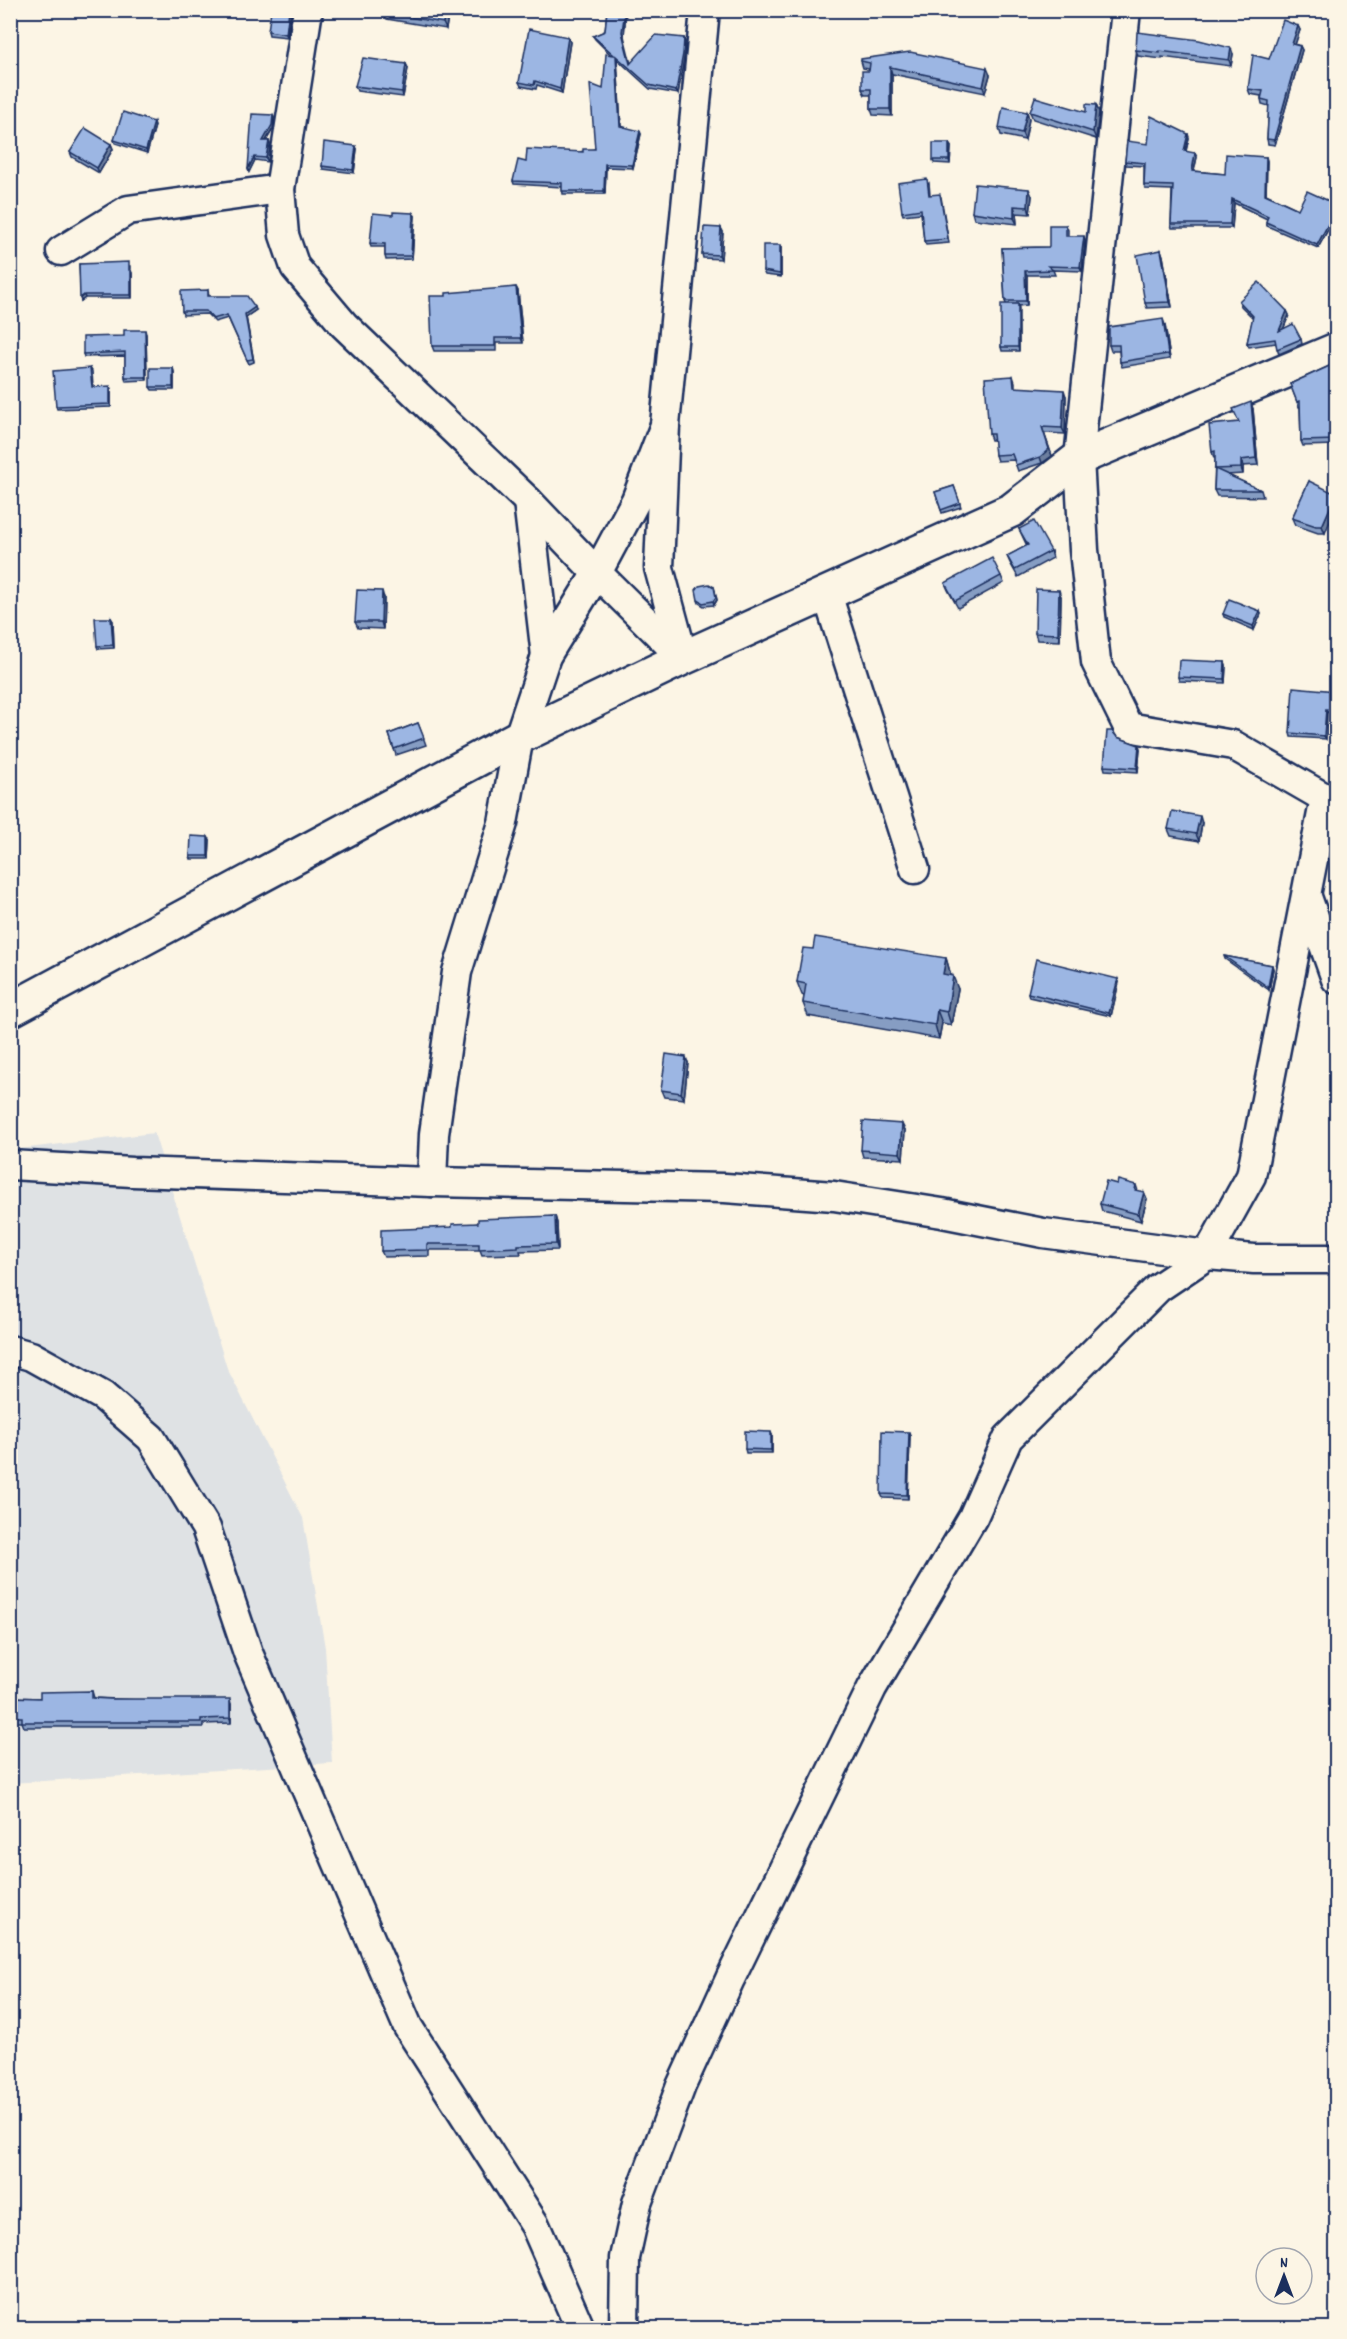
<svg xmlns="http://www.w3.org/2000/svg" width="1347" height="2339" viewBox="0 0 1347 2339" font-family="Dekko,sans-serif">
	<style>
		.built { fill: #dfe2e4 }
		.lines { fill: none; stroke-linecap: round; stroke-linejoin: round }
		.minor-casing { stroke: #1b2f5e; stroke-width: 33 }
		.major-casing { stroke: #1b2f5e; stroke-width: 38 }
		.minor { stroke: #fcf5e5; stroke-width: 28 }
		.major { stroke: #fcf5e5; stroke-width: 33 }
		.wall { fill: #869dc3; stroke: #1b2f5e; stroke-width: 1.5 }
		.shaded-wall { fill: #6d7f9f; stroke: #1b2f5e; stroke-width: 1.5 }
		.building { fill: #9cb6e3; stroke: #1b2f5e; stroke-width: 1.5 }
	</style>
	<rect width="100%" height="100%" fill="#fcf5e5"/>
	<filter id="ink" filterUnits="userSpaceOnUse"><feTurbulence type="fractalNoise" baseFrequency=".0167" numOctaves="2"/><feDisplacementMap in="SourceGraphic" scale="12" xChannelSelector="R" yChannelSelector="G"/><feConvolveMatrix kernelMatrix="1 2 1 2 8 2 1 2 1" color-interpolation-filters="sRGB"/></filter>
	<g filter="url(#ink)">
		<polygon class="built" points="154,1133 227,1368 303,1518 325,1648 332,1763 11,1783 11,1150"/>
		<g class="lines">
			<defs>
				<g id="minor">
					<polyline points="308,10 280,189 284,235 295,267 344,325 528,501 597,573 683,658"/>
					<polyline points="61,251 128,210 280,189"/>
					<polyline points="528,501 546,656"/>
					<polyline points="827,594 915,869"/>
					<polyline points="683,657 659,568 665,425 705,10"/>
					<polyline points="1307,897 1336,979"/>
					<polyline points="10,1165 132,1172 432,1182 725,1188 834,1196 942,1213 1043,1233 1207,1255 1254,1259 1336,1259"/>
					<polyline points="432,1182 434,1134 457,972 503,823 519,737 546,656 597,573 636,500 665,425"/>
					<polyline points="10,1350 31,1356 103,1396 151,1438 206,1528 248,1653 408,2027 535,2225 580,2328"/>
					<polyline points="624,2328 625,2258 637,2203 681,2086 730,1979 872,1688 973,1517 1008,1438 1158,1288 1207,1255 1251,1176 1325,798 1233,745 1128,727 1096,662 1084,550 1079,458 1126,10"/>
				</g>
				<polyline id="major" points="10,1010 519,737 683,658 1012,510 1079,458 1336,350"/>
			</defs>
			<use href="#minor" class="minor-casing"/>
			<use href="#major" class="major-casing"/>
			<use href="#minor" class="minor"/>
			<use href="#major" class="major"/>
		</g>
		<g class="wall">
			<polygon points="291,10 287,37 269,35 268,31"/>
			<polygon points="449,10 446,29 387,19 385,13"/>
			<polygon points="607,10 626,10 624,36 631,64 684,38 685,42 684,58 678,94 650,89 617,59 621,126 641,134 633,168 606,167 605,194 563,194 562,187 514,184 513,181 526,162 595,149 603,89 611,55 595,39 593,36 605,31"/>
			<polygon points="1298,26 1300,30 1295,44 1300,46 1302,50 1275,145 1268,144 1267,139 1269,106 1262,104 1261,99 1261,96 1250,94 1248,89 1269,59"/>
			<polygon points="568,37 570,42 562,93 537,85 536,89 521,86 519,82"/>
			<polygon points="1136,50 1233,54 1231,66 1162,57 1162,59 1138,56"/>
			<polygon points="861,61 990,75 985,93 892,74 892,116 873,115 871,109 871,95 865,95 862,89 869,69 863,68"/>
			<polygon points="406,64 408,68 403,97 357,91 355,86"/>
			<polygon points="1096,105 1099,112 1096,139 1033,119 1030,112 1086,112"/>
			<polygon points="1027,112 1029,119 1025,140 1001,135 999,128"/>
			<polygon points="273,115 274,118 273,129 266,141 269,141 270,145 268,162 255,160 249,172 248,169"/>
			<polygon points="154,122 155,126 147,153 115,143 114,140"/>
			<polygon points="1188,134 1189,138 1186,151 1197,157 1194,171 1225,174 1266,157 1267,161 1266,194 1298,209 1329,201 1336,180 1336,215 1318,248 1267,226 1266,222 1267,219 1234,203 1232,228 1172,228 1171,224 1172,190 1145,189 1144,185 1144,166 1126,165 1125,161 1148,144"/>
			<polygon points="111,144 113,149 99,173 72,157 70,152"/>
			<polygon points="951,147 950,164 934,163 933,160"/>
			<polygon points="357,149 354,173 323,169 322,166"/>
			<polygon points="929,183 930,195 941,197 949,243 926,245 924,241 921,213 903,215 902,212"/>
			<polygon points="1032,196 1030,214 1016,213 1017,224 974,219 972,212"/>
			<polygon points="415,216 412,259 386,260 385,256 385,247 371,247 370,243"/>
			<polygon points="1066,225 1068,230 1068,236 1085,241 1082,271 1053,270 1055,275 1027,275 1027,305 1018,306 1019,351 1002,351 1001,347 1006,304 1005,301 1002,248 1049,247"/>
			<polygon points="721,228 723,232 721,259 703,258 702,254"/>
			<polygon points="781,248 781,277 765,275 763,271"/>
			<polygon points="1161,250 1163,256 1172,307 1147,308 1145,303"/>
			<polygon points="79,264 130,266 130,270 132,273 132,298 85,298 81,301"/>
			<polygon points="516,287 518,291 523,343 496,343 496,351 434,351 432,346 446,296"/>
			<polygon points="208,290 209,296 256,310 246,317 254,362 249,364 228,318 215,322 207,314 183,315 182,311"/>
			<polygon points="1239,301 1287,311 1289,315 1283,329 1301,339 1302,344 1279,354 1276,343 1249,347 1247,343 1253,318 1241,306"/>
			<polygon points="1165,325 1170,359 1122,367 1120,362 1119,351 1111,351 1109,345"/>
			<polygon points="146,334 147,380 126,381 125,377 125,356 84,357 83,354 124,336"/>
			<polygon points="1336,363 1336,445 1303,446 1301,441 1300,407 1299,407 1290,384"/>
			<polygon points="90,368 92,371 93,387 111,389 111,407 57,409 56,406"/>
			<polygon points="173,368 174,372 174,390 152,390 150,387"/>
			<polygon points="1013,376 1015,382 1015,388 1066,396 1065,434 1044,433 1052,456 1042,463 1018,471 1014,460 997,461 995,455 994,440 991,440 989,434"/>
			<polygon points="1253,409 1258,465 1243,466 1243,474 1227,475 1261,490 1263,497 1217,496 1214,490 1215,458 1214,458 1212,452 1239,422"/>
			<polygon points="1309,481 1325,533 1318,533 1295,525 1292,518"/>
			<polygon points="954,486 961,507 942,513 935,492"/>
			<polygon points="1019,529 1051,551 1053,558 1018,577 1010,563 1007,556 1027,546"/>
			<polygon points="1001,576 1004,583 958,608 948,590 945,583"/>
			<polygon points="714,587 717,600 714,605 704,606 699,603 698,600"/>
			<polygon points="1061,597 1060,641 1037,640 1035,633"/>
			<polygon points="384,598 383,629 358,628 355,622"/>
			<polygon points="1223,614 1261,614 1254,630 1224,617"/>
			<polygon points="111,618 113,621 114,648 98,649 97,646"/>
			<polygon points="1225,662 1226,665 1225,683 1179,681 1178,677"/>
			<polygon points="1336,691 1336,714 1327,712 1326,739 1291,737 1290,733"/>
			<polygon points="418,723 426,745 396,755 389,734"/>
			<polygon points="1117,737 1139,745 1140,749 1138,772 1105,770 1104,766"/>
			<polygon points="1202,823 1199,841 1171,836 1168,829"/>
			<polygon points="210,840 209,859 191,859 190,856"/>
			<polygon points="813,949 946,958 950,972 950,975 958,989 951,1025 942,1023 939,1039 808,1016 803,1003 804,996 802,995 797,982"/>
			<polygon points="1224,956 1272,965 1273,969 1269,990 1225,959"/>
			<polygon points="1119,982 1111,1016 1029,997 1028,993"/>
			<polygon points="688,1063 684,1099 664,1097 661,1090"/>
			<polygon points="905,1130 903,1159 863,1157 861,1150"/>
			<polygon points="1117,1184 1136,1185 1138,1191 1144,1192 1147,1199 1141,1221 1102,1211 1100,1204"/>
			<polygon points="555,1216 557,1223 558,1250 520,1251 521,1254 482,1255 480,1250 429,1250 429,1256 384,1257 381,1251 452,1227 478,1223"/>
			<polygon points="772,1435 772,1453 746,1453 745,1449"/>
			<polygon points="910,1435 908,1499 883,1498 881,1494"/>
			<polygon points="92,1691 94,1698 231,1704 231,1723 203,1724 203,1727 24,1727 22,1722 10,1722 10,1697 40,1698"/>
		</g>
		<g class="shaded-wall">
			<polygon points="289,10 291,10 287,37 286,34"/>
			<polygon points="445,10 449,10 446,29 443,23"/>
			<polygon points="625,10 626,10 624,36 622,32"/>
			<polygon points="1298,26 1300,30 1294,48 1292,44"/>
			<polygon points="568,37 570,42 562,93 560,89"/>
			<polygon points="684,38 685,42 684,58 678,94 676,91"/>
			<polygon points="1300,46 1302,50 1275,145 1274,140"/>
			<polygon points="1231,48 1233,54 1231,66 1229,60"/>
			<polygon points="616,56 617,59 621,130 620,126"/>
			<polygon points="406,64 408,68 403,97 402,92"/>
			<polygon points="890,67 892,74 892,116 890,109"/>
			<polygon points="987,68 990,75 985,93 983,87"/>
			<polygon points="1096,105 1099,112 1096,139 1093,132"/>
			<polygon points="1027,112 1029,119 1025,140 1022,133"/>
			<polygon points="273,115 274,118 273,129 264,144 263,141"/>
			<polygon points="154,122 155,126 147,153 146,150"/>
			<polygon points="640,131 641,134 633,168 632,165"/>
			<polygon points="1188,134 1189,138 1185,154 1184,151"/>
			<polygon points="269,141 270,145 268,162 266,158"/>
			<polygon points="949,143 951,147 950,164 949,160"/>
			<polygon points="111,144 113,149 99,173 97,168"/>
			<polygon points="356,146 357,149 354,173 353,170"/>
			<polygon points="1195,153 1197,157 1193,175 1192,171"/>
			<polygon points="254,157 255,160 249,172 248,169"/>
			<polygon points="1266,157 1267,161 1266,197 1265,194"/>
			<polygon points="605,164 606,167 605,194 604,191"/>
			<polygon points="1029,189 1032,196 1030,214 1028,207"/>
			<polygon points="1232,199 1234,203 1232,228 1230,224"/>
			<polygon points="1014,206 1016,213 1017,224 1014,218"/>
			<polygon points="1336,209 1336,215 1318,248 1317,245"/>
			<polygon points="413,213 415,216 412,259 411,256"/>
			<polygon points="721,228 723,232 721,259 719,255"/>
			<polygon points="1084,236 1085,241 1082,271 1080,267"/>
			<polygon points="780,245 781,248 781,277 780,274"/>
			<polygon points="1161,250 1163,256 1172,307 1170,302"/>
			<polygon points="131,270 132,273 132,298 131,295"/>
			<polygon points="1025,271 1027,275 1027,305 1026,301"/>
			<polygon points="516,287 518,291 523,343 521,338"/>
			<polygon points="84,295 85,298 81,301 80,298"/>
			<polygon points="1018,304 1019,308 1019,351 1018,347"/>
			<polygon points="255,307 256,310 246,317 254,362 245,314"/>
			<polygon points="1287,311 1289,315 1281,335 1279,331"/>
			<polygon points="1163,319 1165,325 1170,359 1168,354"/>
			<polygon points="145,330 146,334 147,380 146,377"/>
			<polygon points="173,368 174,372 174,390 173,387"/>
			<polygon points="110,386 111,389 111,407 110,404"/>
			<polygon points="1064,390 1066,396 1065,434 1062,428"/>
			<polygon points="1251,402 1253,409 1258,465 1256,458"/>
			<polygon points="1042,427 1052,456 1042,463 1040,457"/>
			<polygon points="1241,460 1243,466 1243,474 1241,468"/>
			<polygon points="1336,495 1336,507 1325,533 1322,526"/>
			<polygon points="714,587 717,600 714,605 713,601"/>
			<polygon points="1059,590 1061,597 1060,641 1058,634"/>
			<polygon points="382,591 384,598 383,629 381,622"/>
			<polygon points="1260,611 1261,614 1254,630 1253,626"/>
			<polygon points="111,618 113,621 114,648 113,645"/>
			<polygon points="1225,662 1226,665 1225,683 1224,679"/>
			<polygon points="1326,709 1327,712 1326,739 1324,736"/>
			<polygon points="1139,745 1140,749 1138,772 1137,768"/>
			<polygon points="1200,816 1202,823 1199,841 1196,834"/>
			<polygon points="208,837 210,840 209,859 208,856"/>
			<polygon points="946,958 950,972 948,987 943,974"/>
			<polygon points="1272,965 1273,969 1269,990 1268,987"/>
			<polygon points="953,976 958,989 951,1025 947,1012"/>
			<polygon points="1118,979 1119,982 1111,1016 1109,1013"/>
			<polygon points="937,1010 942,1023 939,1039 935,1025"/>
			<polygon points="686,1057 688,1063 684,1099 681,1093"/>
			<polygon points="902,1124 905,1130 903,1159 900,1153"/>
			<polygon points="1144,1192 1147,1199 1141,1221 1138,1214"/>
			<polygon points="555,1216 557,1223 558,1250 556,1244"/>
			<polygon points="771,1432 772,1435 772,1453 771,1450"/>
			<polygon points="909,1432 910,1435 908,1499 907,1495"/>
			<polygon points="230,1699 231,1704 231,1723 230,1718"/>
		</g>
		<g class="building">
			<polygon points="271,10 289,10 286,34 268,31"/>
			<polygon points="385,10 445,10 443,23 385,13"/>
			<polygon points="607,10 625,10 622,32 630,64 656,35 684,38 683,54 676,91 649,85 616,56 620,126 640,131 632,165 605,164 604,191 562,191 562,183 513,181 518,160 526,162 527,149 583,152 583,149 595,149 590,84 603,89 606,54 614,55 593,36 605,31"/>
			<polygon points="1283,20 1298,26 1292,44 1300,46 1274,140 1267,139 1269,101 1261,99 1263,91 1248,89 1253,55 1269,59"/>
			<polygon points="529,29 568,37 560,89 535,81 534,85 519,82"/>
			<polygon points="1137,32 1199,40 1231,48 1229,60 1160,51 1160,53 1136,50"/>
			<polygon points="910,52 987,68 983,87 890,67 890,109 871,109 871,89 862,89 862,71 869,71 870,63 861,61 861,59"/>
			<polygon points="363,58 406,64 402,92 355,86"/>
			<polygon points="1035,97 1086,112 1086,104 1096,105 1093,132 1030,112"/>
			<polygon points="1003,107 1027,112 1022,133 999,128"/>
			<polygon points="123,112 154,122 146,150 114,140"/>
			<polygon points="252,114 273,115 272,125 263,141 269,141 266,158 254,157 248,169"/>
			<polygon points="1151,116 1188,134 1184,151 1195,153 1192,171 1225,174 1226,154 1266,157 1265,194 1298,209 1307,191 1329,201 1330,180 1336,180 1336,209 1317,245 1266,222 1268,216 1232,199 1230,224 1171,224 1173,186 1144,185 1145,163 1125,161 1127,141 1148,144"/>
			<polygon points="85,128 111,144 97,168 70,152"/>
			<polygon points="324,142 356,146 353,170 322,166"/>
			<rect x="933" y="143" width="16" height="17"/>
			<polygon points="927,179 929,195 940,194 948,239 924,241 921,209 902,212 898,183"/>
			<polygon points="975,184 1029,189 1028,207 1014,206 1014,218 972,212"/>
			<polygon points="393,212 413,213 411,256 385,256 385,244 370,243 373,213 393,215"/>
			<polygon points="1049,225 1066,225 1066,236 1084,236 1080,267 1048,266 1053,270 1025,271 1026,301 1005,301 1002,248 1049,247"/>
			<polygon points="704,227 721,228 719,255 702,254"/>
			<polygon points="763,245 780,245 780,274 763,271"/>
			<polygon points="1161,250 1170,302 1145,303 1137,255"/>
			<polygon points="129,262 129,270 131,270 131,295 84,295 80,298 79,264"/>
			<polygon points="1259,282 1287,311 1279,331 1293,324 1301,339 1277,349 1275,339 1247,343 1253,316 1239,301"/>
			<polygon points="516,287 521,338 495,338 495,346 432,346 430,296 446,296 446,293"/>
			<polygon points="208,290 208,296 247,296 255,307 245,314 253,359 247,360 227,315 213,319 206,311 182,311 181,291"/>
			<rect x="1001" y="304" width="17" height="43"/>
			<polygon points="1163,319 1168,354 1120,362 1119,345 1109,345 1109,327"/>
			<polygon points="124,330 145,330 146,377 125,377 125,352 83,354 83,337 124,336"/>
			<polygon points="1336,363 1336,440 1301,441 1300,401 1297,402 1290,384"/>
			<polygon points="90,368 92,387 110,386 110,404 56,406 53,371"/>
			<rect x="150" y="368" width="23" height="19"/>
			<polygon points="1013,376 1014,387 1064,390 1062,428 1042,427 1049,449 1040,457 1016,465 1012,454 995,455 993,434 989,434 985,378"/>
			<polygon points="1251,402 1256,458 1241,460 1241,468 1215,469 1215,451 1212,452 1209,425 1239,422 1233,409"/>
			<polygon points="1215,469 1261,490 1214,490"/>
			<polygon points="1309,481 1336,494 1322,526 1316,526 1292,518"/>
			<polygon points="954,486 960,503 941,510 935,492"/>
			<polygon points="1034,521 1051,551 1015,570 1007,556 1028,545 1019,529"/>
			<polygon points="992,558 1001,576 955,601 945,583"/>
			<polygon points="709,584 714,587 716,597 713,601 703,603 698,600 696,590 699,586"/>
			<polygon points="1036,589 1059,590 1058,634 1035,633"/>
			<polygon points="357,590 382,591 381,622 355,622"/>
			<polygon points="1229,599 1260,611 1253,626 1223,614"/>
			<polygon points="95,618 111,618 113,645 97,646"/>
			<polygon points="1179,660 1225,662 1224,679 1178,677"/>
			<polygon points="1293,687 1336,691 1336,711 1326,709 1324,736 1290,733"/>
			<polygon points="418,723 424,738 394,749 389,734"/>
			<polygon points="1107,731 1112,731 1117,737 1139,745 1137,768 1104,766"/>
			<polygon points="1172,811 1200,816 1196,834 1168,829"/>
			<polygon points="191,836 208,837 208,856 190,856"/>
			<polygon points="815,937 946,958 943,974 953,976 947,1012 937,1010 935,1025 803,1003 806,984 797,982 803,948 813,949"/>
			<polygon points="1224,956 1272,965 1268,987"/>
			<polygon points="1036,959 1118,979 1109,1013 1028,993"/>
			<polygon points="666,1054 686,1057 681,1093 661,1090"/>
			<polygon points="863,1121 902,1124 900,1153 861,1150"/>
			<polygon points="1118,1180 1136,1185 1135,1190 1144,1192 1138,1214 1100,1204 1106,1181 1117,1184"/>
			<polygon points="555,1216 556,1244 518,1245 518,1247 479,1249 479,1244 427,1244 427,1250 381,1251 381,1230 452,1227 452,1224 478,1223 478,1219"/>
			<polygon points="745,1431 771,1432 771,1450 745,1449"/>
			<polygon points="882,1431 909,1432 907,1495 881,1494"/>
			<polygon points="92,1691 92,1698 110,1699 230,1699 230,1718 201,1719 201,1722 22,1722 22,1717 10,1717 10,1697 40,1698 40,1692"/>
		</g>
	</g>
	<rect width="1347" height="2339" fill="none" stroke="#fcf5e5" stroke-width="36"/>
	<rect x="18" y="18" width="1311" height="2303" fill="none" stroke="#1b2f5e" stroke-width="2" filter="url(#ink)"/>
	<g transform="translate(1284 2276)"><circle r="28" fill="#fcf5e5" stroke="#a2a6af" stroke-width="1.5"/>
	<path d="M0-4.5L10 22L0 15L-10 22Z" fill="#1b2f5e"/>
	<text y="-9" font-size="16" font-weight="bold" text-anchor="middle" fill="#1b2f5e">N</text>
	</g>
</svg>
